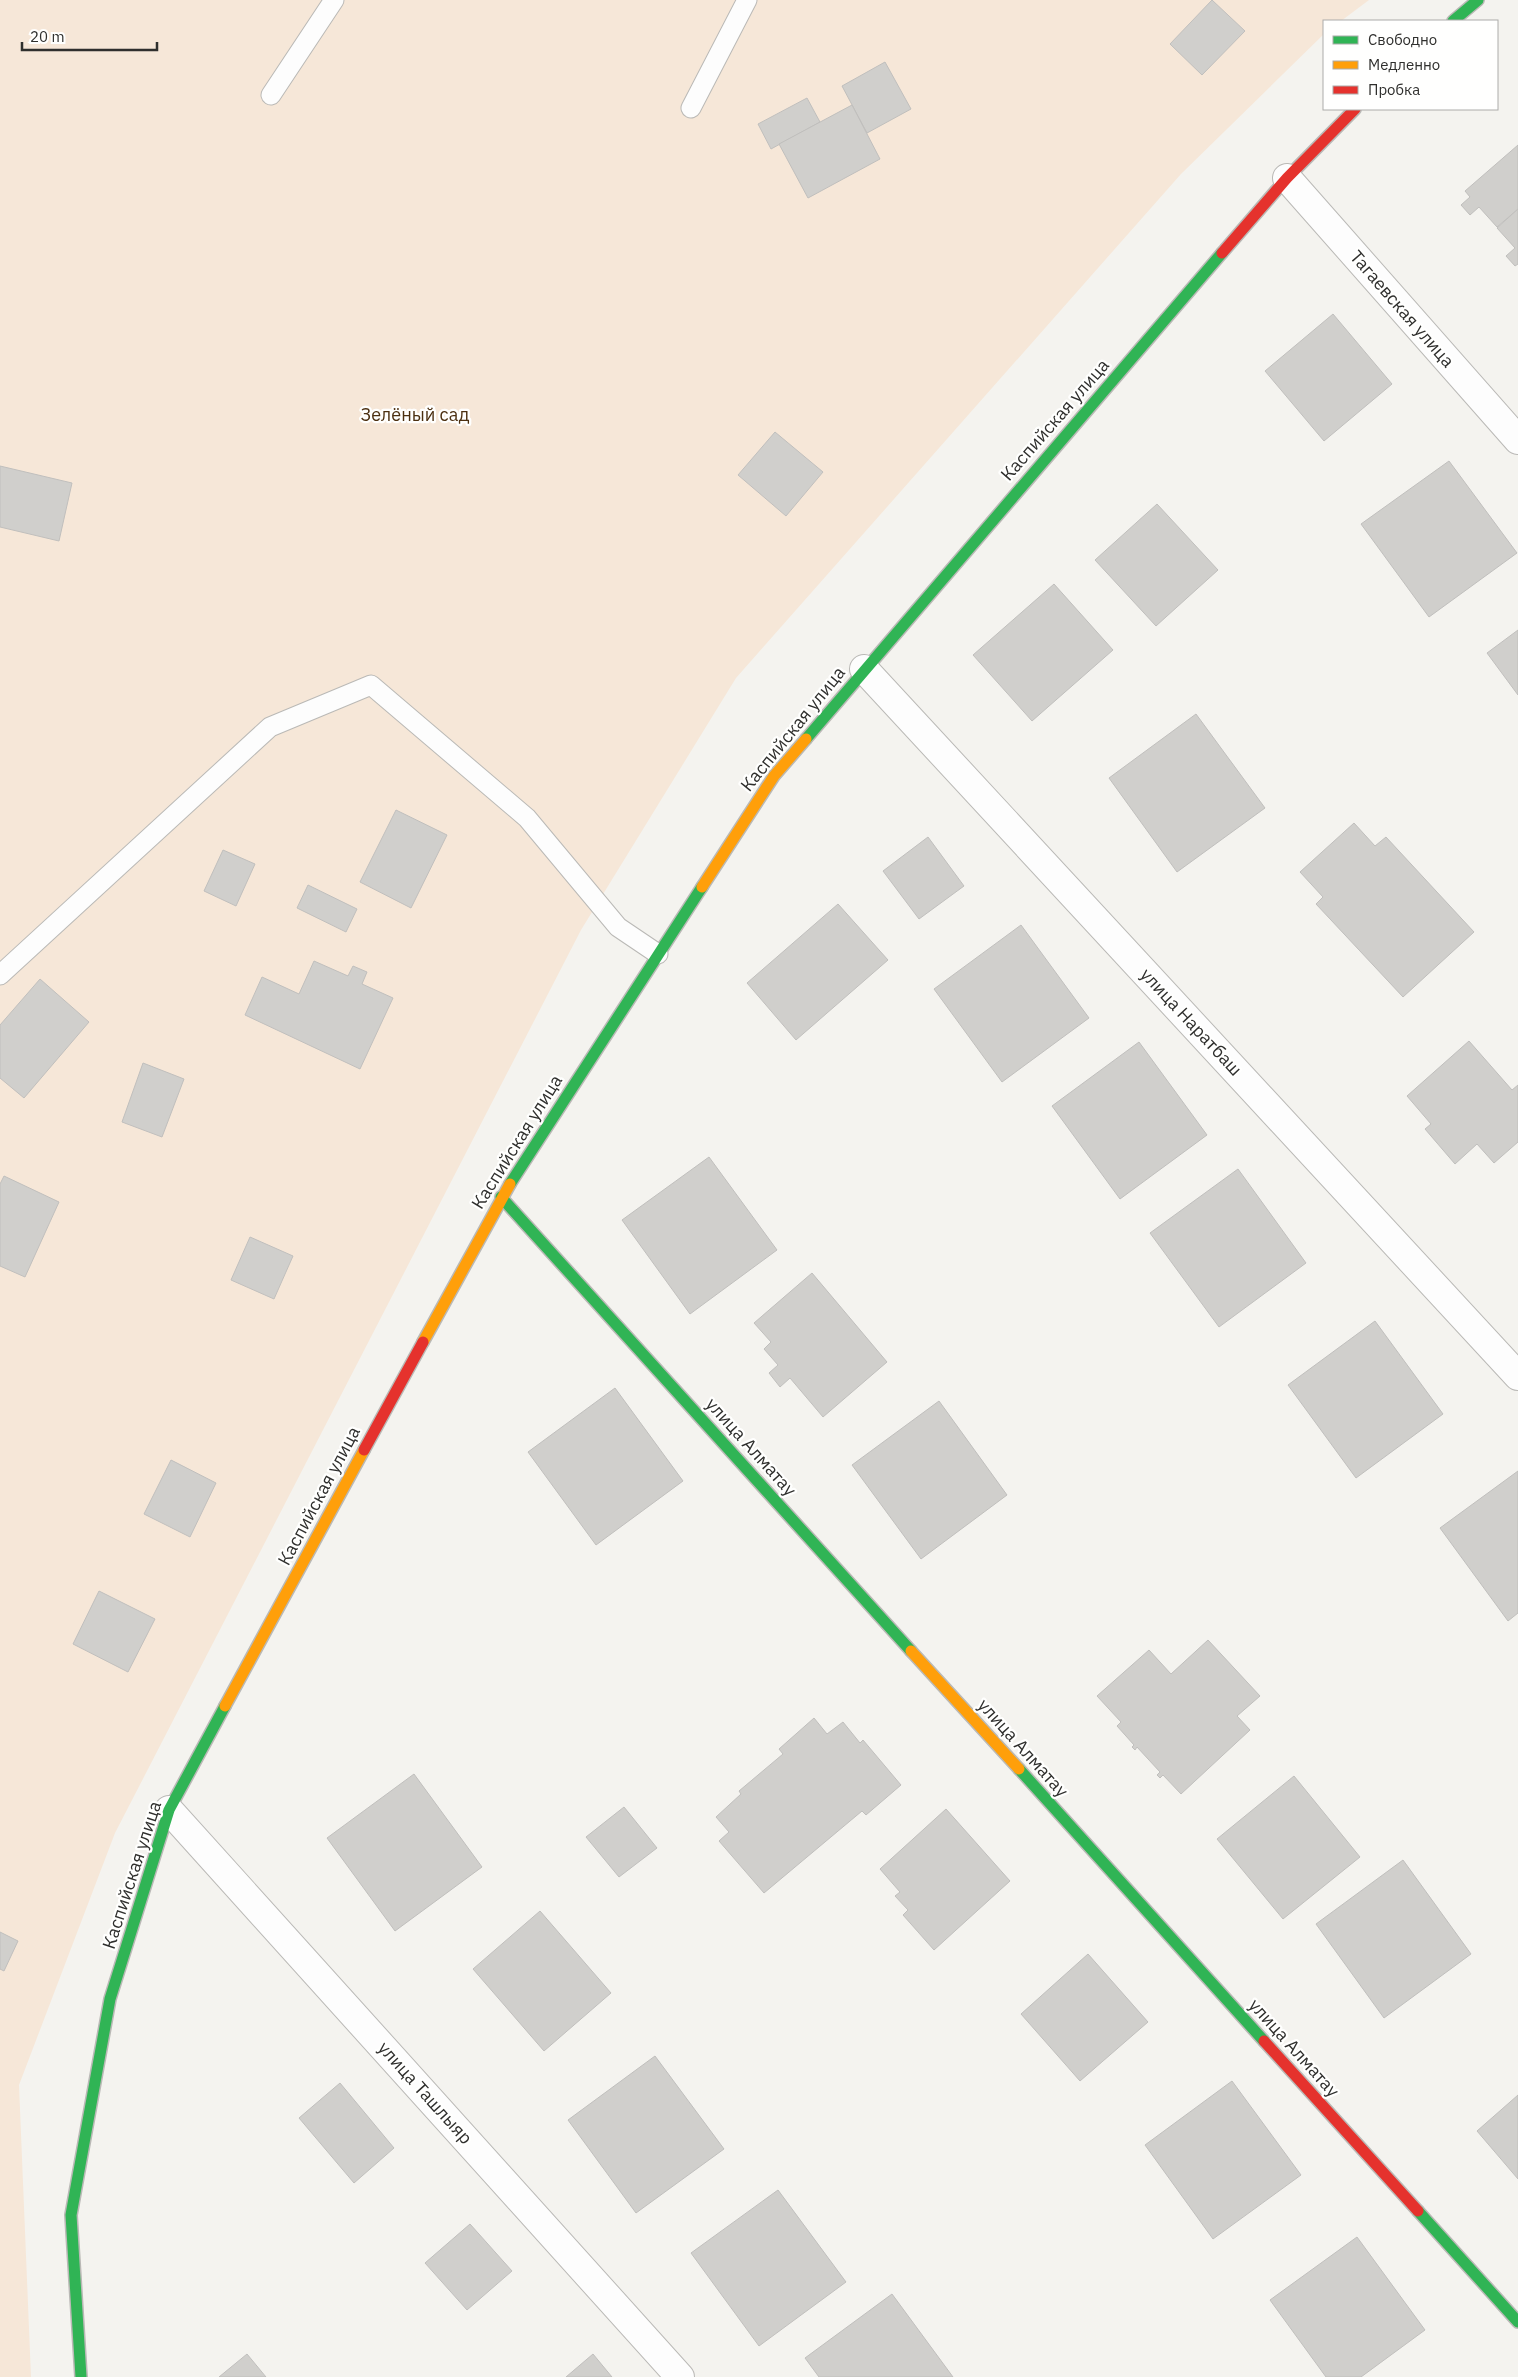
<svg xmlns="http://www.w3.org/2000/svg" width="1518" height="2377" viewBox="0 0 1518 2377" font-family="'IBM Plex Sans',sans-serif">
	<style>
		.green { fill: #f6e7d8 }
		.building { fill: #d0cfcc; stroke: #c0bfbd }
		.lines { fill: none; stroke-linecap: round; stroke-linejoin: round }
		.lane-casing { stroke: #bab9b6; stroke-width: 21 }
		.street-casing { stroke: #bab9b6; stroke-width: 30 }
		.fast-casing { stroke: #bab9b6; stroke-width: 14 }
		.slow-casing { stroke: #bab9b6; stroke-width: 14 }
		.jam-casing { stroke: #bab9b6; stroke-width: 14 }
		.lane { stroke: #fdfdfd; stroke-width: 19 }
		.street { stroke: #fdfdfd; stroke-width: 28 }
		.fast { stroke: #30b455; stroke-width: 11 }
		.slow { stroke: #ff9f0a; stroke-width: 11 }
		.jam { stroke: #e5322d; stroke-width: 11 }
		.labels { text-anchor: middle; stroke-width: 4.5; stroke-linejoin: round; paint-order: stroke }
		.street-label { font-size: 18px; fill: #2f2f2d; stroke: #fffffe }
		.park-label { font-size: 18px; fill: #4c3011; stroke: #fffffe }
	</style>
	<rect width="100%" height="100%" fill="#f4f3ef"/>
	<polygon class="green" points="0,0 1369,0 1341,21 1324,21 1324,34 1181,174 736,678 581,930 115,1833 19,2085 31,2377 0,2377"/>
	<g class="building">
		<polygon points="1212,0 1245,31 1202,75 1170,44"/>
		<polygon points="885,62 911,109 867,133 842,86"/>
		<polygon points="807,98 820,122 771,149 758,124"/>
		<polygon points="852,105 880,159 808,198 779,144"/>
		<polygon points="1518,145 1518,209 1497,227 1479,207 1470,215 1461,205 1470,197 1465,191"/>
		<polygon points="1518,209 1518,264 1515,266 1506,256 1515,248 1497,228"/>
		<polygon points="1333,314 1392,384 1324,441 1265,371"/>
		<polygon points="775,432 823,472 786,516 738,475"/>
		<polygon points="1449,461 1517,553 1429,617 1361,524"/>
		<polygon points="0,466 72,483 59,541 0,527"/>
		<polygon points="1157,504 1218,570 1156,626 1095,560"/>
		<polygon points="1054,584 1113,650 1032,721 973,655"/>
		<polygon points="1518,630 1518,695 1487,653"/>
		<polygon points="1196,714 1265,808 1177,872 1109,778"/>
		<polygon points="396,810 447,835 411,908 360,882"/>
		<polygon points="1354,823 1375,846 1386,837 1474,932 1403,997 1316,904 1323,897 1300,872"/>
		<polygon points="928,837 964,886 919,919 883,871"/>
		<polygon points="223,850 255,864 236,906 204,891"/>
		<polygon points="308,885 357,909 346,932 297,908"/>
		<polygon points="838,904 888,960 796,1040 747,983"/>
		<polygon points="1021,925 1089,1018 1002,1082 934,989"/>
		<polygon points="314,961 348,976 353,966 367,972 362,984 393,998 360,1069 245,1015 262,977 299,994"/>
		<polygon points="40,979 89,1022 24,1098 0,1078 0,1025"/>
		<polygon points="1469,1041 1512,1090 1518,1085 1518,1142 1494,1163 1477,1144 1455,1164 1425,1129 1431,1124 1407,1096"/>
		<polygon points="1139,1042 1207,1135 1120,1199 1052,1106"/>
		<polygon points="143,1063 184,1079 162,1137 122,1122"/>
		<polygon points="709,1157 777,1250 690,1314 622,1220"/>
		<polygon points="1238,1169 1306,1263 1219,1327 1150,1233"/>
		<polygon points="4,1176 59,1202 25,1277 0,1266 0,1184"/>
		<polygon points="250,1237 293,1256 274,1299 231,1280"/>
		<polygon points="812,1273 887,1362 823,1417 790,1378 780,1387 769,1373 778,1365 764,1349 771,1342 754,1323"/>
		<polygon points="1375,1321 1443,1414 1356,1478 1288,1385"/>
		<polygon points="615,1388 683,1481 596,1545 528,1452"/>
		<polygon points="939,1401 1007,1495 921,1559 852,1465"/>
		<polygon points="171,1460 216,1483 190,1537 144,1514"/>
		<polygon points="1518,1471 1518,1613 1508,1621 1440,1528"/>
		<polygon points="99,1591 155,1619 128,1672 73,1644"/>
		<polygon points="1208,1640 1260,1696 1237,1716 1250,1730 1181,1794 1163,1775 1160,1778 1157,1775 1160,1772 1137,1747 1135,1750 1132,1747 1134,1745 1117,1726 1121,1722 1097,1696 1149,1650 1171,1674"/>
		<polygon points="814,1718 827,1734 843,1722 860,1743 863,1740 901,1785 866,1815 862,1811 764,1893 719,1841 729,1832 716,1817 741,1794 739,1791 783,1754 779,1749"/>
		<polygon points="414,1774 482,1867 395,1931 327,1838"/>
		<polygon points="1294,1776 1360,1857 1283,1919 1217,1839"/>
		<polygon points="624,1807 657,1848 619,1877 586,1837"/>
		<polygon points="946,1809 1010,1881 934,1950 903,1915 908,1910 895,1896 900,1892 880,1869"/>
		<polygon points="1403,1860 1471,1954 1384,2018 1316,1924"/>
		<polygon points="540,1911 611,1993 544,2051 473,1969"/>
		<polygon points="0,1932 18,1941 4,1971 0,1969"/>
		<polygon points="1088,1954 1148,2022 1080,2081 1021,2014"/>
		<polygon points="655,2056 724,2149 636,2213 568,2120"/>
		<polygon points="1232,2081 1301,2175 1213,2239 1145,2145"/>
		<polygon points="340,2083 394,2148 354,2183 299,2118"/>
		<polygon points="1518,2095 1518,2179 1477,2131"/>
		<polygon points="778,2190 846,2282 759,2346 691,2253"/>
		<polygon points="470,2224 512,2271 467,2310 425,2263"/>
		<polygon points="1357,2237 1425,2330 1361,2377 1326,2377 1270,2300"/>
		<polygon points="892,2294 953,2377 819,2377 805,2358"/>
		<polygon points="247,2354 266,2377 219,2377"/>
		<polygon points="593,2354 612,2377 566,2377"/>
	</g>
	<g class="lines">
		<defs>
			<g id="lane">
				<polyline points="271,95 334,0"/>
				<polyline points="691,108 747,0"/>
				<polyline points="0,975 270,727 371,685 527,818 618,927 658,954"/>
			</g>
			<g id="street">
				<polyline points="1287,178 1518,440"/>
				<polyline points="864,669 1518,1376"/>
				<polyline points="169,1810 680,2377"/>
			</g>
			<g id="fast">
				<polyline points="1453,21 1478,0"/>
				<polyline points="806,739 1222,253"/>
				<polyline points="510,1184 702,887"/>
				<polyline points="501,1197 911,1651"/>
				<polyline points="1019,1769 1264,2041"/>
				<polyline points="1418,2211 1518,2322"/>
				<polyline points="81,2377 71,2215 110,1999 169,1810 225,1706"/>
			</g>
			<g id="slow">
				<polyline points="702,887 774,776 806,739"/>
				<polyline points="423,1342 510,1184"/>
				<polyline points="911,1651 1019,1769"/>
				<polyline points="225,1706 364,1450"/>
			</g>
			<g id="jam">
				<polyline points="1222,253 1287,178 1355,109"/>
				<polyline points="364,1450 423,1342"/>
				<polyline points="1264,2041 1418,2211"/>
			</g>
		</defs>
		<use href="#lane" class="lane-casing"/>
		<use href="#street" class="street-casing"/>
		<use href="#fast" class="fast-casing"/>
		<use href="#slow" class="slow-casing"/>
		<use href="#jam" class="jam-casing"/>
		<use href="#lane" class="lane"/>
		<use href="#street" class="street"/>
		<use href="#fast" class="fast"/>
		<use href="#slow" class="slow"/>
		<use href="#jam" class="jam"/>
	</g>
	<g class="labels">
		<g class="street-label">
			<text transform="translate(1402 309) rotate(49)" y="6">Тагаевская улица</text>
			<text transform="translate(1055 420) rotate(-49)" y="6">Каспийская улица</text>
			<text transform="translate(793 729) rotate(-51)" y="6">Каспийская улица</text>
			<text transform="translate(1191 1022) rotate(47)" y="6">улица Наратбаш</text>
			<text transform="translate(517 1142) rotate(-58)" y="6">Каспийская улица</text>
			<text transform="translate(751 1447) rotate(48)" y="6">улица Алматау</text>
			<text transform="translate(319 1496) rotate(-62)" y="6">Каспийская улица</text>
			<text transform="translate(1023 1748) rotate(48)" y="6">улица Алматау</text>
			<text transform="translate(132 1875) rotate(-72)" y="6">Каспийская улица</text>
			<text transform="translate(1294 2048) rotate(48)" y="6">улица Алматау</text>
			<text transform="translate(425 2093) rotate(48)" y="6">улица Ташлыяр</text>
		</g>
		<g class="park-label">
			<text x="415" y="421">Зелёный сад</text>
		</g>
	</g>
	<rect x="1323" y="20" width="175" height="90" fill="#fffffe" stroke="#acacaa"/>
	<rect x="1333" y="36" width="25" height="8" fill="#30b455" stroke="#acacaa"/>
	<text x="1368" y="45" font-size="15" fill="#2f2f2d">Свободно</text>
	<rect x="1333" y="61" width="25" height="8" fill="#ff9f0a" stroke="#acacaa"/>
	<text x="1368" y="70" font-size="15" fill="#2f2f2d">Медленно</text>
	<rect x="1333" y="86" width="25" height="8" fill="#e5322d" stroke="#acacaa"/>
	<text x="1368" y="95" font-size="15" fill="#2f2f2d">Пробка</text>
	<path d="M22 42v8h135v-8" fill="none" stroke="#2f2f2d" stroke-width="2.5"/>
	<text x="30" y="42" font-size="15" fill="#2f2f2d" stroke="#fffffe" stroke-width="4" paint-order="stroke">20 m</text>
</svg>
